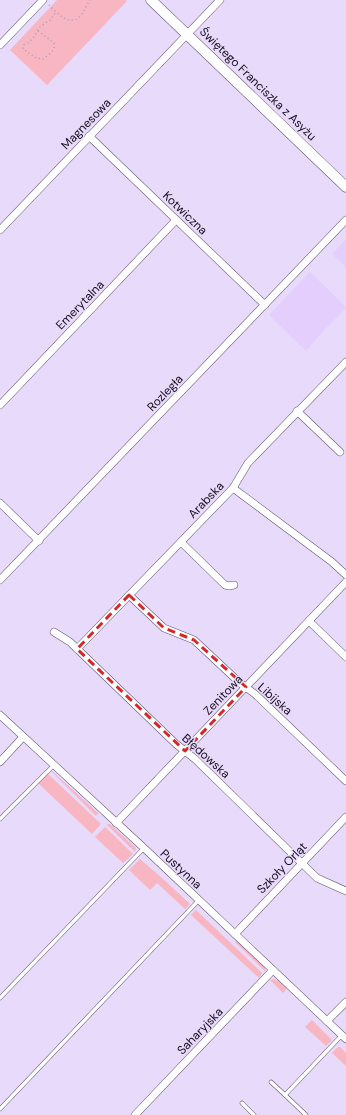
<svg xmlns="http://www.w3.org/2000/svg" width="346" height="1115" viewBox="0 0 346 1115" font-family="'DM Sans',sans-serif">
	<style>
		.built { fill: #e3cefd }
		.green { fill: #f8b5c2 }
		.lines { fill: none; stroke-linecap: round; stroke-linejoin: round }
		.lane-casing { stroke: #605072; stroke-width: 4.5 }
		.street-casing { stroke: #605072; stroke-width: 8 }
		.secondary-casing { stroke: #605072; stroke-width: 11 }
		.path { stroke: #a89cb6; stroke-width: 1.5; stroke-dasharray: 1 3; stroke-linecap: butt }
		.lane { stroke: #fff; stroke-width: 3.5 }
		.street { stroke: #fff; stroke-width: 7 }
		.secondary { stroke: #fff; stroke-width: 10 }
		.marked { fill: none; stroke: #d62828; stroke-width: 3; stroke-dasharray: 8 5; stroke-linejoin: round }
		.labels { text-anchor: middle; stroke-width: 3; stroke-linejoin: round; paint-order: stroke }
		.street-label { font-size: 12px; fill: #160f1d; stroke: #e8dafa }
	</style>
	<rect width="100%" height="100%" fill="#e8dafa"/>
	<g class="built">
		<polygon points="346,239 346,267 332,254"/>
		<polygon points="310,272 346,307 346,308 325,329 306,351 269,315"/>
	</g>
	<g class="green">
		<polygon points="57,0 126,0 127,1 47,85 10,50"/>
		<polygon points="51,771 52,771 98,813 96,816"/>
		<polygon points="48,774 101,824 92,834 38,783"/>
		<polygon points="108,824 110,824 136,848 135,852 107,825"/>
		<polygon points="105,827 133,854 123,863 95,837"/>
		<polygon points="140,859 162,878 190,904 185,909 157,883 150,890 129,870"/>
		<polygon points="196,910 262,973 261,975 259,978 191,915"/>
		<polygon points="237,940 264,966 266,972 235,942"/>
		<polygon points="274,979 279,981 287,988 283,993 270,980"/>
		<polygon points="312,1020 332,1040 326,1046 305,1027"/>
		<polygon points="338,1047 340,1047 346,1053 346,1066 332,1053"/>
	</g>
	<g class="lines">
		<defs>
			<g id="lane">
				<polyline points="0,819 54,765"/>
				<polyline points="0,998 144,848"/>
				<polyline points="271,1082 285,1095"/>
				<polyline points="242,1103 254,1115"/>
				<polyline points="0,1109 199,900"/>
				<polyline points="306,1115 285,1095 342,1035"/>
			</g>
			<g id="street">
				<polyline points="0,45 43,0"/>
				<polyline points="89,136 265,305"/>
				<polyline points="0,230 220,0"/>
				<polyline points="0,405 176,220"/>
				<polyline points="297,411 340,452"/>
				<polyline points="233,488 332,562 346,575"/>
				<polyline points="0,503 39,541"/>
				<polyline points="181,542 225,585 229,586 234,585"/>
				<polyline points="0,580 346,220"/>
				<polyline points="129,595 164,628 194,640 240,683 255,694 346,781"/>
				<polyline points="309,621 346,657"/>
				<polyline points="54,632 70,642 176,744 195,759 317,878 346,891"/>
				<polyline points="77,649 233,488 248,463 346,362"/>
				<polyline points="0,715 144,848 346,1039"/>
				<polyline points="0,762 23,737"/>
				<polyline points="116,823 346,582"/>
				<polyline points="235,934 346,817"/>
				<polyline points="327,1021 346,1002"/>
				<polyline points="135,1115 273,970"/>
			</g>
			<polyline id="secondary" points="151,0 346,187"/>
		</defs>
		<use href="#lane" class="lane-casing"/>
		<use href="#street" class="street-casing"/>
		<use href="#secondary" class="secondary-casing"/>
		<g class="path">
			<path d="M49,5C56,12 69,27 79,17C84,13 86,5 90,0"/>
			<path d="M38,31L54,43C56,51 48,55 43,59L36,58L23,49C23,48 23,47 23,46C24,44 28,43 29,42C34,38 37,32 40,27L50,20L56,12"/>
		</g>
		<use href="#lane" class="lane"/>
		<use href="#street" class="street"/>
		<use href="#secondary" class="secondary"/>
	</g>
	<path class="marked" d="M129,595L164,628L194,640L246,687L185,751L77,649Z"/>
	<g class="labels">
		<g class="street-label">
			<text transform="translate(258 84) rotate(44)" y="4">Świętego Franciszka z Asyżu</text>
			<text transform="translate(86 124) rotate(-46)" y="4">Magnesowa</text>
			<text transform="translate(185 213) rotate(44)" y="4">Kotwiczna</text>
			<text transform="translate(80 305) rotate(-46)" y="4">Emerytalna</text>
			<text transform="translate(165 393) rotate(-46)" y="4">Rozległa</text>
			<text transform="translate(206 500) rotate(-46)" y="4">Arabska</text>
			<text transform="translate(223 695) rotate(-46)" y="4">Zenitowa</text>
			<text transform="translate(275 699) rotate(42)" y="4">Libijska</text>
			<text transform="translate(206 756) rotate(42)" y="4">Błędowska</text>
			<text transform="translate(282 868) rotate(-46)" y="4">Szkoły Orląt</text>
			<text transform="translate(181 869) rotate(43)" y="4">Pustynna</text>
			<text transform="translate(200 1031) rotate(-46)" y="4">Saharyjska</text>
		</g>
	</g>
</svg>
